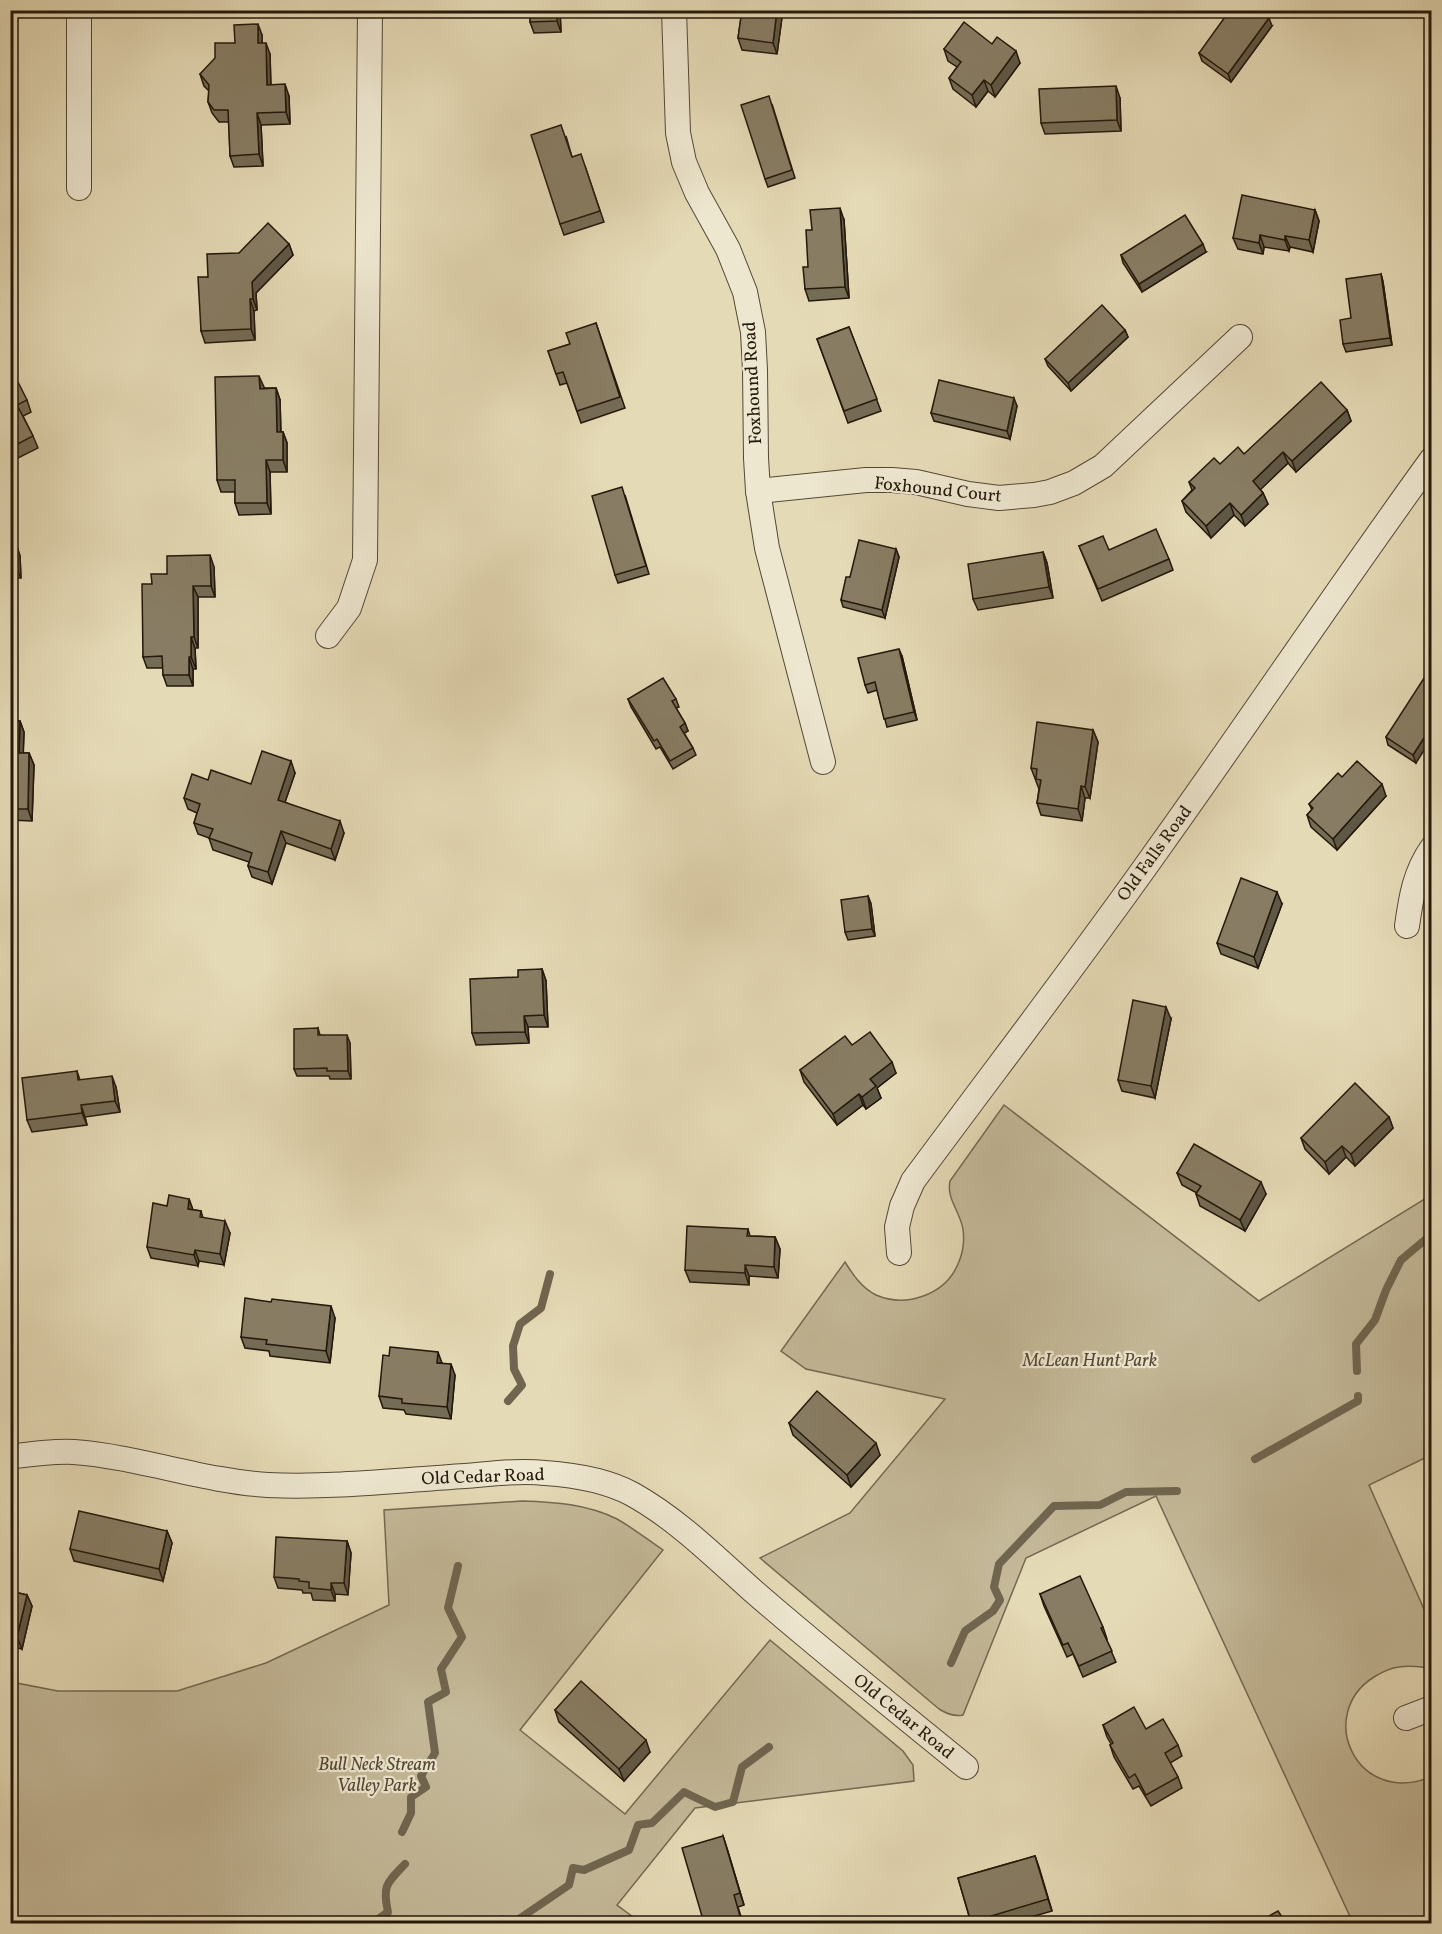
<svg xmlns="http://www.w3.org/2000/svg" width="1442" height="1934" viewBox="0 0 1442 1934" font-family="Vollkorn,serif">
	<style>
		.green { fill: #c4b999; stroke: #746852; stroke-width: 1.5 }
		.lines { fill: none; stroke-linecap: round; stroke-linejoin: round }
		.stream { stroke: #70654f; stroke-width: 8 }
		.minor-casing { stroke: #544836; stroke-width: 26 }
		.minor { stroke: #eee7d0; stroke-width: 24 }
		.wall { fill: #756c56; stroke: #24180b; stroke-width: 1.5 }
		.shaded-wall { fill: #5f5846; stroke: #24180b; stroke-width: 1.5 }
		.building { fill: #887d64; stroke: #24180b; stroke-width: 1.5 }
		.labels { text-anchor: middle; stroke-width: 4.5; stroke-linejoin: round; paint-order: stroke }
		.street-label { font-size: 18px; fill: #24180b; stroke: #eee7d0 }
		.park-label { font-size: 18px; font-style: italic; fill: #544836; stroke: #eee7d0 }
	</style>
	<rect width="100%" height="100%" fill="#e5dab6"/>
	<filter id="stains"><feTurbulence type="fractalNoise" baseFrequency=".00333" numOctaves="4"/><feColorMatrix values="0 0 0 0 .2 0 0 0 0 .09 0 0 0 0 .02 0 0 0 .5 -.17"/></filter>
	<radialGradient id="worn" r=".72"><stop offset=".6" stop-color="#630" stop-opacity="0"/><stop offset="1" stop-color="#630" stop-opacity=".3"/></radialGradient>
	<g class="green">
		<path d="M1004,1105L1259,1301L1431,1195V1455L1369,1485L1431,1625V1668C1421,1667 1410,1665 1399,1667C1390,1668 1382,1672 1374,1677C1315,1714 1356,1807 1431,1777V1923H1353L1156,1496L1026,1558L963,1715C954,1717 947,1714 939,1709L760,1558L850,1513L945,1399L806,1369L781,1351L845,1262C853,1275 862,1288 876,1295C906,1308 945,1295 958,1264C964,1251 966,1233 960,1219C955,1205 947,1196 950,1181Z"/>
		<path d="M522,1501C555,1502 587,1504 617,1519C633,1528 648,1540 663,1550L520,1730L625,1814L770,1640L903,1751L913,1765L914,1781L695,1808L617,1905L641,1923H11V1682L58,1691H177L266,1663L389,1605L384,1510Z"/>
	</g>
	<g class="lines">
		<g class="stream">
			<polyline points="1357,1371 1356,1344 1375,1320 1386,1290 1401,1260 1432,1234"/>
			<polyline points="508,1401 522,1385 514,1369 513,1346 520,1324 541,1308 550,1274"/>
			<polyline points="1255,1459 1358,1401 1358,1396"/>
			<polyline points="951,1663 965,1631 993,1611 1000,1600 994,1587 999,1564 1054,1506 1100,1505 1126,1492 1177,1491"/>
			<polyline points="402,1832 411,1813 411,1797 426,1787 421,1776 435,1753 428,1702 446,1692 441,1669 462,1637 448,1608 458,1566"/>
			<path d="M371,1924L388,1912C382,1885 387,1883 405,1864"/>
			<polyline points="494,1924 502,1919 513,1923 569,1885 573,1868 584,1870 629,1850 638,1825 652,1823 684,1792 715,1807 733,1802 742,1767 769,1747"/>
		</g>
		<defs>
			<g id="minor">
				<polyline points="79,10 79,188"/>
				<polyline points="674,10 678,133 684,162 697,193 728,249 745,292 753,332 755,370 756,458 758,491 767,548 823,762"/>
				<polyline points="758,491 866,480 892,480 916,482 968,494 999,498 1034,495 1050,492 1074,483 1103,466 1240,337"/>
				<polyline points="328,636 349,608 365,560 370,10"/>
				<path d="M1407,926C1411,897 1415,872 1432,848"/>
				<path d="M899,1253L897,1227L902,1206L913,1181C995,1070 1079,961 1158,849C1251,719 1339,587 1432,459"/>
				<path d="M10,1457C31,1454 53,1451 74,1452C140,1457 202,1481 268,1485C332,1488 401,1480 465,1476C491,1474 518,1470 545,1473C574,1475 606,1480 632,1494C677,1519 714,1556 752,1590C822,1651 894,1708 966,1767"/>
				<polyline points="1406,1718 1432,1708"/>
			</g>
		</defs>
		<use href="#minor" class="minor-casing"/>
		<use href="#minor" class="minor"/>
	</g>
	<g class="wall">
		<polygon points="530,10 560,10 561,32 534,33 530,22"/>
		<polygon points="742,10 783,10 777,54 742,50 738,38"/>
		<polygon points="1272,26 1231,82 1202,61 1199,53"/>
		<polygon points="262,35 262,43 270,54 271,85 289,96 290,124 261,125 263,166 234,167 230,156 229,122 219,122 212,113 208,102 209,91 204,86 200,74"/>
		<polygon points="992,44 1020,63 995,97 988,91 976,107 953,89 949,78 957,67 948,61 944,49"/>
		<polygon points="1120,98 1121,131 1045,134 1041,123"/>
		<polygon points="772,104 795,178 768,187 765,179"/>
		<polygon points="566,136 572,157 585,166 604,222 564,235 560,224"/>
		<polygon points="1315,210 1319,221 1313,252 1290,247 1289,251 1264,247 1263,254 1238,249 1233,238"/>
		<polygon points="844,220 849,298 809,301 805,289 808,267"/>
		<polygon points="289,244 293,255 256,293 257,310 254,311 255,340 205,343 201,331 208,277 239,253"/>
		<polygon points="1206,252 1142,292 1123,263 1121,255"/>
		<polygon points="1381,274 1383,282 1392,345 1346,352 1343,344 1351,318"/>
		<polygon points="596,323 625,408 581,423 567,383 560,385 548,351 570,344"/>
		<polygon points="849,327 881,411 848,423 817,339"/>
		<polygon points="1125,330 1128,337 1071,391 1048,366 1045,359"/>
		<polygon points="10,386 27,400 31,412 23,416 33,436 38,448 10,462"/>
		<polygon points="264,387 264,388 276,388 280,400 281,432 283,432 287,443 287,472 270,472 271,514 239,515 235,503 235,492 221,492 217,480"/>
		<polygon points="1017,406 1010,439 934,421 931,413"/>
		<polygon points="1347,410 1351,421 1296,472 1288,463 1260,489 1263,493 1268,504 1245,526 1234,515 1211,538 1186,512 1182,501 1192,490 1189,482 1220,464"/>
		<polygon points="625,495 649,574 618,583 615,575"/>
		<polygon points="10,544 16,544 20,556 21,578 10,578"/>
		<polygon points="1079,546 1169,559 1173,570 1102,601"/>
		<polygon points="896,549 899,557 885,618 843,607 841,600 850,577"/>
		<polygon points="1043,552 1047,563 1053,598 978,610 973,599"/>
		<polygon points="214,567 215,597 198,597 198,648 195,648 196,669 193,669 193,686 167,686 163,675 163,668 147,668 143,657 152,584 167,574"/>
		<polygon points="902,656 917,720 887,727 877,690 868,693 865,685"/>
		<polygon points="1431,678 1416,763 1388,745 1386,737"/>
		<polygon points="628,699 676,699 679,707 676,708 685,723 688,731 684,733 693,748 696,755 673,769 660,747 656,749 631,707"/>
		<polygon points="10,721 20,721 24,732 23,753 29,753 34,765 32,821 10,820"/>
		<polygon points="1093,730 1098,742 1090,798 1085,798 1082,821 1041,815 1037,803 1039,789 1031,768"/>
		<polygon points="295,773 285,802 344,833 335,860 286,843 272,884 252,877 248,866 249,862 213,850 209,838 198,834 194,823 197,813 188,809 184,798 208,780 251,784"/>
		<polygon points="1342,777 1386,796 1337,850 1311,827 1307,815 1312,810 1309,804"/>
		<polygon points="868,896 871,904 875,936 848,940 845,932"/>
		<polygon points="1282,904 1258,968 1221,954 1217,943"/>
		<polygon points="542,969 546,981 548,1027 528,1027 529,1043 476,1045 472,1033 518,977"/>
		<polygon points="1171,1019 1155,1098 1122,1091 1118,1080"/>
		<polygon points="318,1028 320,1035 350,1043 351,1079 330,1079 329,1076 297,1076 294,1069"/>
		<polygon points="852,1045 896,1073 877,1088 881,1098 866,1109 863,1105 837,1125 804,1082 800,1070"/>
		<polygon points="77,1071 80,1080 116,1087 120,1112 85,1117 87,1125 32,1132 27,1120"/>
		<polygon points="1389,1117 1393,1128 1355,1166 1346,1157 1329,1174 1305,1149 1301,1138"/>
		<polygon points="1177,1173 1266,1194 1245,1231 1200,1206 1196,1194 1197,1193 1182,1185"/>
		<polygon points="189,1199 193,1210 201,1211 203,1218 230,1233 224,1265 199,1261 198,1266 151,1258 147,1247 167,1206"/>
		<polygon points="748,1229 750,1236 775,1237 780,1249 778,1278 749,1276 749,1285 690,1282 685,1270"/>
		<polygon points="335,1318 330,1363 270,1356 269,1351 245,1348 241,1337"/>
		<polygon points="442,1363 455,1375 451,1419 406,1414 404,1410 383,1408 379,1396"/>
		<polygon points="789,1423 880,1455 851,1487 793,1435"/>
		<polygon points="167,1531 172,1543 163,1581 74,1561 70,1549"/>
		<polygon points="347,1541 351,1553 348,1595 335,1594 335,1601 313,1600 311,1593 303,1593 302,1590 278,1588 274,1577"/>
		<polygon points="10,1591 27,1595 32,1606 22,1649 10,1646"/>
		<polygon points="1040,1594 1103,1627 1107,1639 1106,1639 1116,1662 1083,1677 1073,1654 1067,1657 1044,1606"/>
		<polygon points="555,1710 650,1752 624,1781 559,1722"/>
		<polygon points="1103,1725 1146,1729 1178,1745 1182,1756 1170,1763 1178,1777 1182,1788 1151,1806 1139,1786 1133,1789 1114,1757 1110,1745 1111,1744 1107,1737"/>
		<polygon points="723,1836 744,1905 738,1907 743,1923 704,1923"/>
		<polygon points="1035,1856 1052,1911 1010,1923 971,1923 958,1878"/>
	</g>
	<g class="shaded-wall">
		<polygon points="557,10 560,10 561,32 557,21"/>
		<polygon points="777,10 783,10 777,54 773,43"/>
		<polygon points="1269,18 1272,26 1231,82 1228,74"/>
		<polygon points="258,24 262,35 262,54 258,43"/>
		<polygon points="266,43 270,54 271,96 267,85"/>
		<polygon points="1016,51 1020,63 995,97 991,85"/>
		<polygon points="984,80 988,91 976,107 972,95"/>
		<polygon points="285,84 289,96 290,124 286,112"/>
		<polygon points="1116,86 1120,98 1121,131 1117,120"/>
		<polygon points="257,113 261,125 263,166 259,154"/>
		<polygon points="840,208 844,220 849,298 845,287"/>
		<polygon points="1315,210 1319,221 1313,252 1309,240"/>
		<polygon points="1260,235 1264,247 1263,254 1259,243"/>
		<polygon points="1285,236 1290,247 1289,251 1285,240"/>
		<polygon points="289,244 293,255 256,293 257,310 253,299 252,282"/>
		<polygon points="1203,244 1206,252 1142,292 1139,284"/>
		<polygon points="1381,274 1383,282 1392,345 1390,338"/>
		<polygon points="250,299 254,311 255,340 251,329"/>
		<polygon points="1125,330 1128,337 1071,391 1068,383"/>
		<polygon points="259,376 264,387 264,400 260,389"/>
		<polygon points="276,388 280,400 281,443 277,432"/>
		<polygon points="1014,398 1017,406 1010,439 1007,431"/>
		<polygon points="1347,410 1351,421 1296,472 1292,461"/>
		<polygon points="283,432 287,443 287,472 283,460"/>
		<polygon points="1283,452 1288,463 1257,493 1253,481"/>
		<polygon points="266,460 270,472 271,514 267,503"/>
		<polygon points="1263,493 1268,504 1245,526 1241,515"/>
		<polygon points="1230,503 1234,515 1211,538 1206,526"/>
		<polygon points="16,544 20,556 21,578 16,567"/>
		<polygon points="896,549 899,557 885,618 882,610"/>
		<polygon points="1043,552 1047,563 1053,598 1049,587"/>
		<polygon points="210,555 214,567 215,597 211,586"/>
		<polygon points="193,586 198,597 198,648 194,637"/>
		<polygon points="191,637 195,648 196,669 191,657"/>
		<polygon points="899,649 902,656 917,720 914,712"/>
		<polygon points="189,657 193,669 193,686 189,675"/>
		<polygon points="20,721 24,732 23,764 19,753"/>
		<polygon points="685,723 688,731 683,734 680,727"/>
		<polygon points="1431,727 1431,739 1416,763 1413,755"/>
		<polygon points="1093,730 1098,742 1090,798 1085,787"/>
		<polygon points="29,753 34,765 32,821 28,809"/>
		<polygon points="291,761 295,773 282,811 278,800"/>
		<polygon points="1382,784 1386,796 1337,850 1333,839"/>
		<polygon points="1081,786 1085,798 1082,821 1078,809"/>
		<polygon points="340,821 344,833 335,860 331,849"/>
		<polygon points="281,831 286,843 272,884 268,872"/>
		<polygon points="1277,892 1282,904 1258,968 1254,957"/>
		<polygon points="868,896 871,904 875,936 872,929"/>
		<polygon points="542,969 546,981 548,1027 544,1015"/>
		<polygon points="1166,1007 1171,1019 1155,1098 1151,1086"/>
		<polygon points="524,1016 528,1027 529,1043 525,1032"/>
		<polygon points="347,1035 350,1043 351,1079 348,1071"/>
		<polygon points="892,1062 896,1073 877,1088 881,1098 866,1109 862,1097 870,1079"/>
		<polygon points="112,1076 116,1087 120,1112 115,1101"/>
		<polygon points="859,1094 863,1105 837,1125 833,1114"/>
		<polygon points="81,1105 85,1117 87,1125 82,1113"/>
		<polygon points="1389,1117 1393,1128 1355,1166 1351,1154"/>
		<polygon points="1342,1146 1346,1157 1329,1174 1325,1162"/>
		<polygon points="1261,1182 1266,1194 1245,1231 1240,1220"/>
		<polygon points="189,1199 193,1210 188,1209"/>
		<polygon points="225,1221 230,1233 224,1265 220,1254"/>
		<polygon points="775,1237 780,1249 778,1278 774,1267"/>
		<polygon points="195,1250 199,1261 198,1266 194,1255"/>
		<polygon points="745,1265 749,1276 749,1285 745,1273"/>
		<polygon points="331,1306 335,1318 330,1363 326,1351"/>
		<polygon points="438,1352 442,1363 437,1363"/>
		<polygon points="451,1364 455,1375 451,1419 447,1407"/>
		<polygon points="876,1443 880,1455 851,1487 847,1475"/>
		<polygon points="167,1531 172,1543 163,1581 159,1569"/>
		<polygon points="347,1541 351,1553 348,1595 344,1583"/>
		<polygon points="331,1583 335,1594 335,1601 331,1590"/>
		<polygon points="27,1595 32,1606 22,1649 17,1637"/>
		<polygon points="646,1740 650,1752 624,1781 619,1769"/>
		<polygon points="723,1836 727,1848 744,1905 740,1893"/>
		<polygon points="1035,1856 1039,1867 1052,1911 1048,1899"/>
	</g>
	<g class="building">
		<polygon points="530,10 557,10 557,21 530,22"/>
		<polygon points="742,10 777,10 773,43 738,38"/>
		<polygon points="1230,10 1259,10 1269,18 1228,74 1199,53"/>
		<polygon points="964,22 992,44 997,37 1016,51 991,85 984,80 972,95 949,78 961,62 944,49"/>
		<polygon points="258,24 258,43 266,43 267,85 285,84 286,112 257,113 259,154 230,156 228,110 214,110 208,102 209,85 200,74 215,58 215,43 235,43 234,25"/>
		<polygon points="1116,86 1117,120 1041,123 1039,89"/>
		<polygon points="769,96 792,170 765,179 741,105"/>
		<polygon points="561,125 572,157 581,154 600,211 560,224 531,135"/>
		<polygon points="1242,195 1315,210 1309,240 1285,236 1285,240 1260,235 1259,243 1233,238"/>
		<polygon points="840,208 845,287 805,289 803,267 808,267 806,230 812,230 810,210"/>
		<polygon points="1185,215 1203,244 1139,284 1121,255"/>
		<polygon points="268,223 289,244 252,282 253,299 250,299 251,329 201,331 198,277 208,277 207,254 239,253"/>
		<polygon points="1381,274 1390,338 1343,344 1340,320 1351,318 1346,279"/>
		<polygon points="1102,305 1125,330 1068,383 1045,359"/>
		<polygon points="596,323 620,397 577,411 563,372 556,374 548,351 570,344 566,333"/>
		<polygon points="849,327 877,399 844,411 817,339"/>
		<polygon points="259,376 260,389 276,388 277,432 283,432 283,460 266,460 267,503 235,503 235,480 217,480 215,377"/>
		<polygon points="939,380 1014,398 1007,431 931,413"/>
		<polygon points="18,382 27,400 17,405 33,436 10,448 10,386"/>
		<polygon points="1321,382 1347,410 1292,461 1283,452 1253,481 1263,493 1241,515 1230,503 1206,526 1182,501 1195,488 1189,482 1214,458 1220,464 1238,447 1244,454"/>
		<polygon points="622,487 646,566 615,575 592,496"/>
		<polygon points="1156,529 1169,559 1098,589 1079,546 1103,536 1109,550"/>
		<polygon points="859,540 896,549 882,610 841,600 846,577 850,577"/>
		<rect x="10" y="544" width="6" height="23"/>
		<polygon points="1043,552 1049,587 973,599 968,564"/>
		<polygon points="210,555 211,586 193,586 194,637 191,637 191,657 189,657 189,675 163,675 162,656 143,657 142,584 152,584 151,574 167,574 167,556"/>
		<polygon points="899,649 914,712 884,719 875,682 865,685 858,658"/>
		<polygon points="1426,675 1431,678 1431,727 1413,755 1386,737"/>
		<polygon points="663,678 676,699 672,701 685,723 680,727 693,748 670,761 657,739 654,741 628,699"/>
		<polygon points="10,721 20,721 19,753 29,753 28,809 10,809"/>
		<polygon points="1037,722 1093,730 1085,787 1081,786 1078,809 1037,803 1041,780 1036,779 1037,769 1031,768"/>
		<polygon points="262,751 291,761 278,800 340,821 331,849 281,831 268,872 248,866 252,853 209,838 213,829 194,823 200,804 184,798 192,774 208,780 211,770 251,784"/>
		<polygon points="1357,761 1382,784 1333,839 1307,815 1313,808 1309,804 1338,773 1342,777"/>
		<polygon points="1241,878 1277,892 1254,957 1217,943"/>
		<polygon points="868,896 872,929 845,932 841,900"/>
		<polygon points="542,969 544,1015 524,1016 525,1032 472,1033 470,979 518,977 518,970"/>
		<polygon points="1133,1000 1166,1007 1151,1086 1118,1080"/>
		<polygon points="1431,1011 1431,1019 1428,1013"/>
		<polygon points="318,1028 318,1035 347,1035 348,1071 327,1071 327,1068 294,1069 294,1029"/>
		<polygon points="870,1032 892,1062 870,1079 876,1086 862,1097 859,1094 833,1114 800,1070 845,1036 852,1045"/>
		<polygon points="77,1071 78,1080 112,1076 115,1101 81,1105 82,1113 27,1120 22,1078"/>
		<polygon points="1355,1083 1389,1117 1351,1154 1342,1146 1325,1162 1301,1138"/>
		<polygon points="1194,1144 1261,1182 1240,1220 1196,1194 1201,1186 1177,1173"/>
		<polygon points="169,1195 189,1199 188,1209 201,1211 200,1217 225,1221 220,1254 195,1250 194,1255 147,1247 153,1203 167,1206"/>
		<polygon points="687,1226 748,1229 747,1236 775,1237 774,1267 745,1265 745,1273 685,1270"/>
		<polygon points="245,1298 271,1302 272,1299 331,1306 326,1351 266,1344 267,1340 241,1337"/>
		<polygon points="390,1347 438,1352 437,1363 451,1364 447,1407 402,1403 402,1399 379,1396 383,1355 389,1356"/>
		<polygon points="817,1391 876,1443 847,1475 789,1423"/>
		<polygon points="79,1511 167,1531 159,1569 70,1549"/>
		<polygon points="276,1537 347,1541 344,1583 331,1583 331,1590 309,1588 309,1582 299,1581 299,1579 274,1577"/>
		<polygon points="1080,1576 1103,1627 1101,1628 1112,1651 1079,1666 1068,1643 1063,1645 1040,1594"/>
		<polygon points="10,1591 27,1595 17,1637 10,1636"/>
		<polygon points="581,1681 646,1740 619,1769 555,1710"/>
		<polygon points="1134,1707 1146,1729 1163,1719 1178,1745 1165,1753 1178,1777 1146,1795 1135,1774 1129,1778 1110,1745 1113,1743 1103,1725"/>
		<polygon points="723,1836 740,1893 734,1895 740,1916 713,1923 704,1923 682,1848"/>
		<polygon points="1035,1856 1048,1899 971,1922 958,1878"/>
		<polygon points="1278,1911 1286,1923 1256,1923"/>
	</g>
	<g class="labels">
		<g class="street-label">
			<text transform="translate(752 383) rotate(-93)" y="6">Foxhound Road</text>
			<text transform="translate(938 489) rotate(6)" y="6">Foxhound Court</text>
			<text transform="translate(1154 853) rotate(-54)" y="6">Old Falls Road</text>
			<text transform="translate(483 1476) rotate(-2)" y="6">Old Cedar Road</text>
			<text transform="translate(904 1716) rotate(39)" y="6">Old Cedar Road</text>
		</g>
		<g class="park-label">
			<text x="1090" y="1366">McLean Hunt Park</text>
			<text x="377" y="1770">Bull Neck Stream<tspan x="377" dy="21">Valley Park</tspan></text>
		</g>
	</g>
	<rect width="1442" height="1934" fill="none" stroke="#e5dab6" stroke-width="36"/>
	<rect x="12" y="12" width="1418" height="1910" fill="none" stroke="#24180b" stroke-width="3"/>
	<rect x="18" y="18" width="1406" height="1898" fill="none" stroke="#24180b" stroke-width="1.5"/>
	<rect width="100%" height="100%" filter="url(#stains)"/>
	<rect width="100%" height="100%" fill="url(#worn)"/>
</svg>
